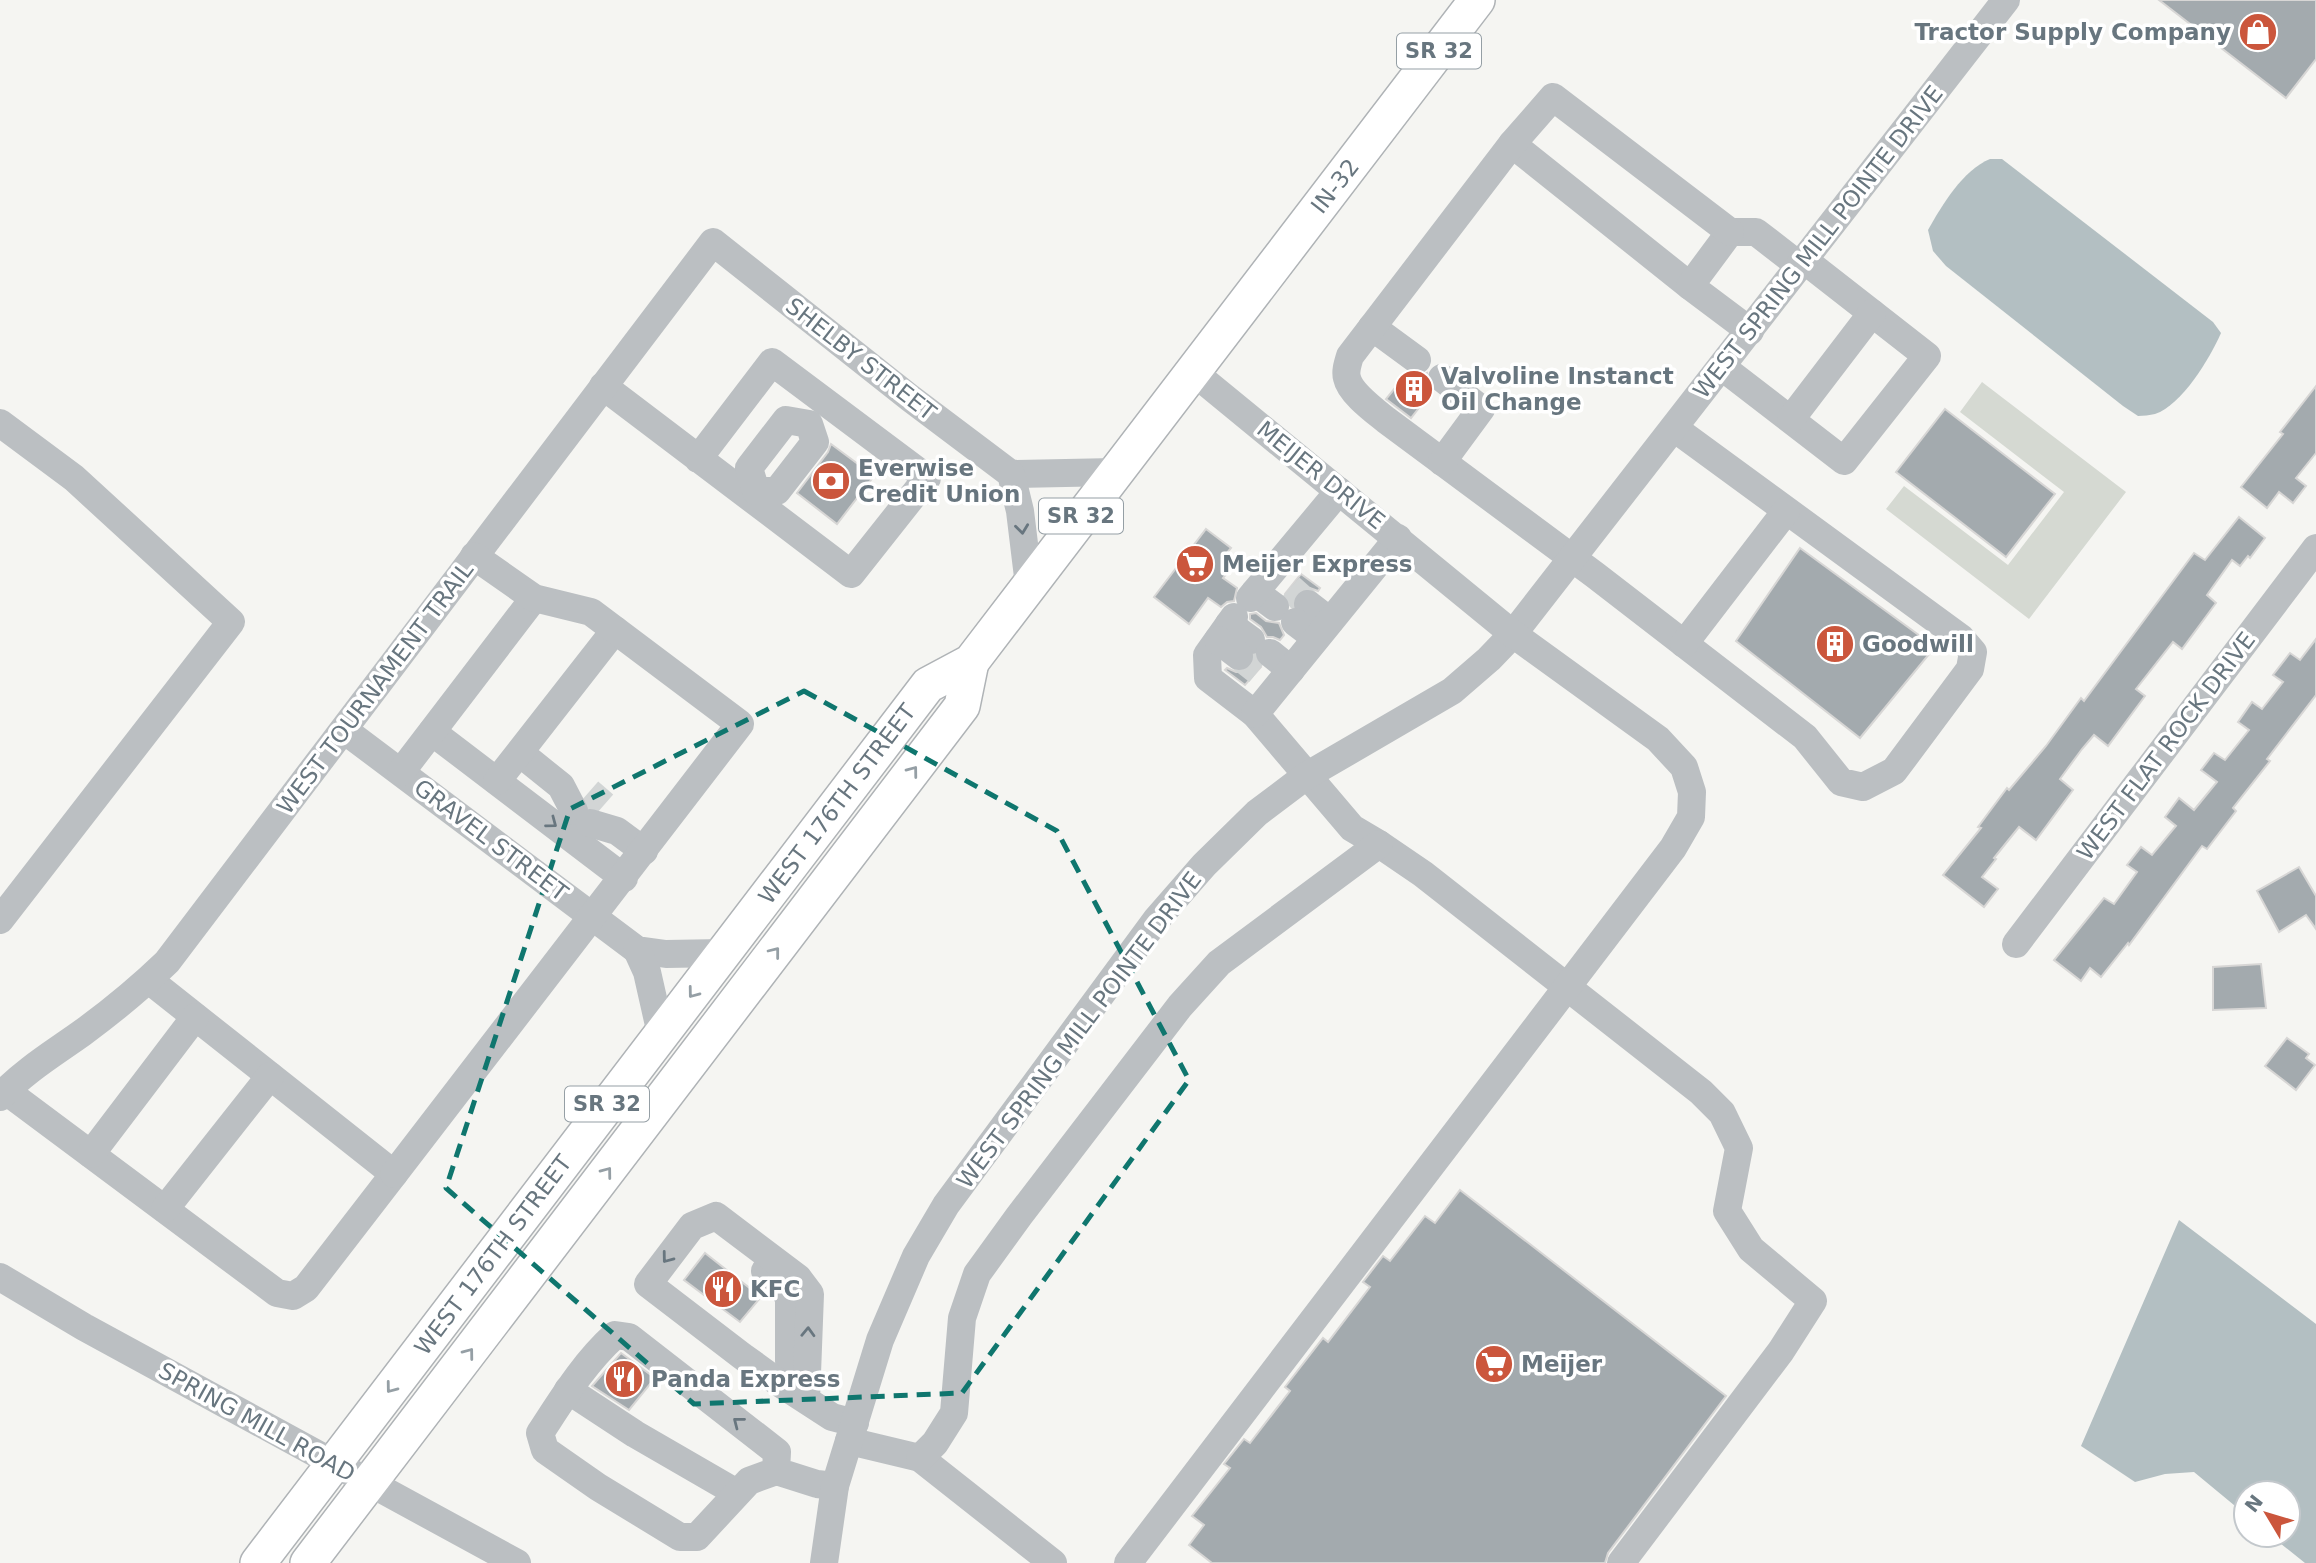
<svg xmlns="http://www.w3.org/2000/svg" width="2316" height="1563" font-family="'DejaVu Sans',sans-serif">
<style>
.green{fill:#d5d9d2}
.water{fill:#b3bfc2}
.building{fill:#a3aaae;stroke:#d7d6d5;stroke-width:2}
.lines{fill:none;stroke-linecap:round;stroke-linejoin:round}
.minor-tunnel{stroke:#d2d5d5;stroke-width:28;stroke-dasharray:28 14;stroke-linecap:butt}
.major-casing{stroke:#afb3b6;stroke-width:38}
.minor{stroke:#bbbfc2;stroke-width:28}
.major{stroke:#fff;stroke-width:35}
.oneway{stroke:#68767f}
.oneway2{stroke:#959fa5}
.marked{fill:none;stroke:#0f766e;stroke-width:5;stroke-dasharray:14 9;stroke-linejoin:round}
.labels{text-anchor:middle;dominant-baseline:central;stroke-width:7;stroke-linejoin:round;paint-order:stroke}
.shield{fill:#fff;stroke:#959fa5;stroke-width:2}
.shield-label{font-size:21px;font-weight:bold;fill:#68767f}
.poi-label{font-size:23px;font-weight:bold;fill:#68767f;stroke:#fff;text-anchor:start}
.street-label{font-size:23px;fill:#68767f;stroke:#fff}
</style>
<rect width="100%" height="100%" fill="#f5f5f2"/>
<polygon class="green" points="1982,382 2126,492 2029,619 1886,509 1904,486 2008,565 2064,492 1960,412"/>
<g class="water">
<path d="M1990,159H2002L2213,322L2221,333C2210,358 2182,405 2155,414C2150,415 2143,416 2138,416L2123,406L1946,266L1933,251L1928,230C1942,205 1963,170 1990,159Z"/>
<polygon points="2179,1220 2316,1324 2316,1563 2305,1563 2270,1535 2288,1535 2288,1493 2246,1493 2246,1515 2194,1472 2165,1474 2135,1482 2081,1446"/>
</g>
<g class="building">
<polygon points="2159,0 2316,0 2316,59 2286,98"/>
<polygon points="1407,373 1416,377 1427,373 1426,383 1432,391 1411,418 1386,399"/>
<polygon points="2316,386 2316,453 2296,478 2306,486 2293,503 2279,492 2267,508 2241,487 2283,434 2280,432"/>
<polygon points="1945,409 2055,494 2006,557 1896,472"/>
<polygon points="831,444 874,476 837,524 797,493 828,452"/>
<polygon points="2239,517 2265,538 2250,558 2248,556 2240,566 2232,560 2207,595 2216,603 2182,649 2173,642 2136,689 2145,696 2108,746 2094,735 2082,749 2060,779 2073,790 2036,840 2019,827 1994,858 1996,859 1982,877 1998,889 1984,907 1943,875 1981,828 1978,827 2007,788 2009,790 2046,746 2081,698 2084,701 2194,553 2205,560"/>
<polygon points="1206,529 1231,548 1222,559 1232,567 1223,578 1237,588 1234,601 1227,602 1221,607 1208,598 1189,624 1154,597"/>
<polygon points="1800,548 1935,647 1860,738 1736,641"/>
<polygon points="1301,574 1320,588 1318,591 1310,588 1301,589 1294,594 1291,606 1285,594"/>
<polygon points="1256,613 1266,621 1279,623 1284,635 1280,640 1273,637 1267,637 1261,627 1250,619 1250,614"/>
<polygon points="2316,639 2316,695 2267,759 2270,761 2233,808 2236,811 2207,849 2202,846 2129,945 2128,943 2101,977 2090,968 2081,981 2054,960 2104,898 2114,904 2137,872 2127,865 2141,847 2152,855 2176,826 2165,817 2179,798 2194,810 2217,782 2201,770 2214,753 2225,760 2249,730 2238,722 2252,702 2262,709 2283,682 2273,675 2290,653 2300,660"/>
<polygon points="1255,660 1261,667 1245,685 1225,670 1227,668 1236,672 1245,672 1252,667"/>
<polygon points="2299,867 2316,896 2316,929 2306,915 2279,932 2257,891"/>
<polygon points="2261,964 2266,1008 2213,1010 2213,967"/>
<polygon points="2287,1038 2309,1054 2306,1058 2315,1065 2296,1090 2265,1066"/>
<polygon points="1460,1190 1726,1396 1608,1553 1605,1563 1212,1563 1189,1545 1204,1525 1192,1516 1230,1468 1224,1464 1244,1439 1250,1443 1290,1391 1285,1387 1323,1338 1328,1342 1370,1287 1363,1282 1383,1256 1390,1261 1425,1216 1435,1223"/>
<polygon points="705,1253 761,1297 740,1322 684,1280"/>
<polygon points="621,1353 655,1378 629,1410 592,1386"/>
</g>
<g class="lines">
<g class="minor-tunnel">
<polyline points="1290,588 1308,604"/>
<polyline points="1239,656 1258,671"/>
<polyline points="589,792 604,805"/>
</g>
<g class="major-casing">
<g id="major">
<polyline points="258,1563 928,685 971,662 1477,0"/>
<polyline points="308,1563 962,706 971,662"/>
</g>
</g>
<g class="minor">
<polyline points="1512,144 1690,286"/>
<polyline points="1372,327 1417,360"/>
<polyline points="1750,331 1690,286 1730,232 1756,232 1800,266"/>
<polyline points="1722,367 1844,461 1927,356 1804,260"/>
<polyline points="603,386 851,574 927,478 772,362 698,459"/>
<polyline points="1791,419 1872,313"/>
<polygon points="786,420 809,424 815,442 777,491 756,491 749,468"/>
<polyline points="0,423 74,478 231,622 0,920"/>
<path d="M1674,428L1961,638L1973,652L1970,669L1894,771L1863,787L1841,782L1805,737L1595,575L1386,420C1375,411 1350,393 1347,378C1345,371 1348,363 1350,356L1512,144L1553,97L1730,232"/>
<polyline points="1442,462 1481,409 1442,378"/>
<polyline points="1011,474 1115,472"/>
<polyline points="1255,592 1275,607"/>
<polyline points="1250,598 1339,491"/>
<polyline points="1308,604 1330,621"/>
<polyline points="1234,617 1207,655 1208,678 1255,714 1352,828 1379,844 1423,874 1701,1092 1722,1113 1739,1148 1727,1211 1751,1249 1813,1301 1781,1351 1621,1563"/>
<polyline points="1295,622 1316,638"/>
<polyline points="1229,624 1251,640"/>
<polyline points="1218,640 1239,656"/>
<polyline points="1684,644 1786,511"/>
<polyline points="1270,653 1291,670"/>
<polyline points="1255,714 1398,538"/>
<polyline points="344,730 637,950 666,954 723,953"/>
<polyline points="432,732 624,878"/>
<polyline points="520,753 561,786 574,811"/>
<polyline points="401,772 534,598"/>
<polyline points="497,781 615,630"/>
<polyline points="590,823 617,831 644,851"/>
<polyline points="2016,944 2316,548"/>
<polyline points="637,950 647,972 661,1034"/>
<polyline points="6,1091 277,1293 293,1296 306,1288 394,1174 149,980"/>
<path d="M0,1097C24,1071 54,1053 82,1033C112,1011 140,988 167,962L713,242L910,398L1011,474L1020,511L1029,585"/>
<polyline points="91,1154 195,1017"/>
<polyline points="394,1174 740,724 591,612 534,598 474,556"/>
<polyline points="165,1209 270,1076"/>
<polyline points="765,1271 778,1280 789,1298 789,1361 803,1376"/>
<polyline points="0,1277 84,1327 517,1563"/>
<polyline points="568,1390 635,1434 737,1493"/>
<polyline points="806,1400 810,1294 798,1278 716,1216 692,1226 648,1284 742,1356 778,1382 832,1417 855,1423"/>
<polyline points="849,1441 920,1458 1053,1563"/>
<polyline points="920,1458 935,1443 954,1413 962,1318 977,1274 1019,1216 1180,1006 1219,963 1379,844"/>
<path d="M776,1471L777,1452L629,1337L615,1335C584,1363 563,1398 540,1433L545,1450L598,1487L680,1537H697L749,1481L776,1471L817,1484L835,1486"/>
<polyline points="824,1563 835,1486 880,1340 916,1256 946,1205 1156,920 1204,865 1257,813 1306,776 1452,691 1489,659 1513,634 2006,0"/>
<polyline points="1128,1563 1673,848 1691,817 1692,792 1684,767 1658,739 1513,634 1192,371"/>
</g>
<use href="#major" class="major"/>
</g>
<defs><path id="oneway-chevron" d="M-2-3.5L2.5 0L-2 3.5" fill="none" stroke-width="1.6" stroke-linecap="round" stroke-linejoin="round" transform="scale(1.75)"/></defs>
<g class="oneway">
<use href="#oneway-chevron" transform="translate(1022 529) rotate(83)"/>
<use href="#oneway-chevron" transform="translate(552 823) rotate(37)"/>
<use href="#oneway-chevron" transform="translate(667 1258) rotate(127)"/>
<use href="#oneway-chevron" transform="translate(808 1332) rotate(-88)"/>
<use href="#oneway-chevron" transform="translate(738 1422) rotate(-142)"/>
</g>
<g class="oneway2">
<use href="#oneway-chevron" transform="translate(913 771) rotate(-53)"/>
<use href="#oneway-chevron" transform="translate(775 952) rotate(-52)"/>
<use href="#oneway-chevron" transform="translate(693 993) rotate(127)"/>
<use href="#oneway-chevron" transform="translate(607 1172) rotate(-53)"/>
<use href="#oneway-chevron" transform="translate(469 1353) rotate(-53)"/>
<use href="#oneway-chevron" transform="translate(391 1388) rotate(127)"/>
</g>
<path class="marked" d="M804,691L1057,831L1189,1080L962,1393L694,1404L446,1188L570,809Z"/>
<defs>
<g id="shop-disc" transform="scale(2.0125)"><circle r="9.5" fill="#cb563c" stroke="#fff"/><path d="M-5-2.5h2.3a2.7 3.5 0 0 1 5.4 0H5L5.5 6h-11ZM-1.5-2.5h3a1.5 2.3 0 0 0-3 0Z" fill="#fff"/></g>
<g id="building-disc" transform="scale(2.0125)"><circle r="9.5" fill="#cb563c" stroke="#fff"/><path d="M-4-6H4V6H1V3H-1V6H-4ZM-2.5-4.3h1.7v1.8h-1.7ZM.8-4.3h1.7v1.8H.8ZM-2.5-1h1.7V.8h-1.7ZM.8-1h1.7V.8H.8Z" fill="#fff"/></g>
<g id="bank-disc" transform="scale(2.0125)"><circle r="9.5" fill="#cb563c" stroke="#fff"/><path d="M-6-4H6V4H-6ZM0-2.3a2.3 2.3 0 1 0 0 4.6a2.3 2.3 0 1 0 0-4.6Z" fill="#fff"/></g>
<g id="supermarket-disc" transform="scale(2.0125)"><circle r="9.5" fill="#cb563c" stroke="#fff"/><path d="M-6-5.5h2.5l.6 2H6L4.5 2H-2.5L-4.4-4H-6ZM-1.5 3.2a1.3 1.3 0 1 0 .1 0ZM3 3.2a1.3 1.3 0 1 0 .1 0Z" fill="#fff"/></g>
<g id="restaurant-disc" transform="scale(2.0125)"><circle r="9.5" fill="#cb563c" stroke="#fff"/><path d="M-5-6h1v4h1v-4h1v4h1v-4h1v5L-1.5 .5V6h-2V.5L-5-1ZM5-6V6H3V1.5H1.5Q1.5-4 5-6Z" fill="#fff"/></g>
</defs>
<g fill-rule="evenodd">
<use href="#shop-disc" x="2258" y="32"/>
<use href="#building-disc" x="1414" y="389"/>
<use href="#bank-disc" x="831" y="481"/>
<use href="#supermarket-disc" x="1195" y="564"/>
<use href="#building-disc" x="1835" y="644"/>
<use href="#restaurant-disc" x="723" y="1289"/>
<use href="#supermarket-disc" x="1494" y="1364"/>
<use href="#restaurant-disc" x="624" y="1379"/>
</g>
<g class="labels">
<g class="shield">
<rect x="1397" y="33.5" width="84" height="35" rx="5"/>
<rect x="1039" y="498.5" width="84" height="35" rx="5"/>
<rect x="565" y="1086.5" width="84" height="35" rx="5"/>
</g>
<g class="shield-label">
<text x="1439" y="51">SR 32</text>
<text x="1081" y="516">SR 32</text>
<text x="607" y="1104">SR 32</text>
</g>
<g class="poi-label">
<text x="2231" y="32" text-anchor="end">Tractor Supply Company</text>
<text x="1441" y="376">Valvoline Instanct<tspan x="1441" dy="26">Oil Change</tspan></text>
<text x="858" y="468">Everwise<tspan x="858" dy="26">Credit Union</tspan></text>
<text x="1222" y="564">Meijer Express</text>
<text x="1862" y="644">Goodwill</text>
<text x="750" y="1289">KFC</text>
<text x="1521" y="1364">Meijer</text>
<text x="651" y="1379">Panda Express</text>
</g>
<g class="street-label">
<text transform="translate(1335 186) rotate(-52)">IN-32</text>
<text transform="translate(1818 242) rotate(-52)">WEST SPRING MILL POINTE DRIVE</text>
<text transform="translate(861 359) rotate(38)">SHELBY STREET</text>
<text transform="translate(1321 475) rotate(39)">MEIJER DRIVE</text>
<text transform="translate(375 688) rotate(-53)">WEST TOURNAMENT TRAIL</text>
<text transform="translate(2166 746) rotate(-53)">WEST FLAT ROCK DRIVE</text>
<text transform="translate(837 804) rotate(-53)">WEST 176TH STREET</text>
<text transform="translate(491 840) rotate(37)">GRAVEL STREET</text>
<text transform="translate(1079 1030) rotate(-53)">WEST SPRING MILL POINTE DRIVE</text>
<text transform="translate(493 1255) rotate(-53)">WEST 176TH STREET</text>
<text transform="translate(257 1422) rotate(29)">SPRING MILL ROAD</text>
</g>
</g>
<g transform="translate(2267 1514) rotate(308)"><circle r="33" fill="#ffffff" stroke="#c3c8cc" stroke-width="2"/>
<path d="M0-5L12 26L0 18L-12 26Z" fill="#cb563c"/>
<text y="-10" font-size="19" font-weight="bold" text-anchor="middle" fill="#68767f">N</text>
</g>
</svg>
